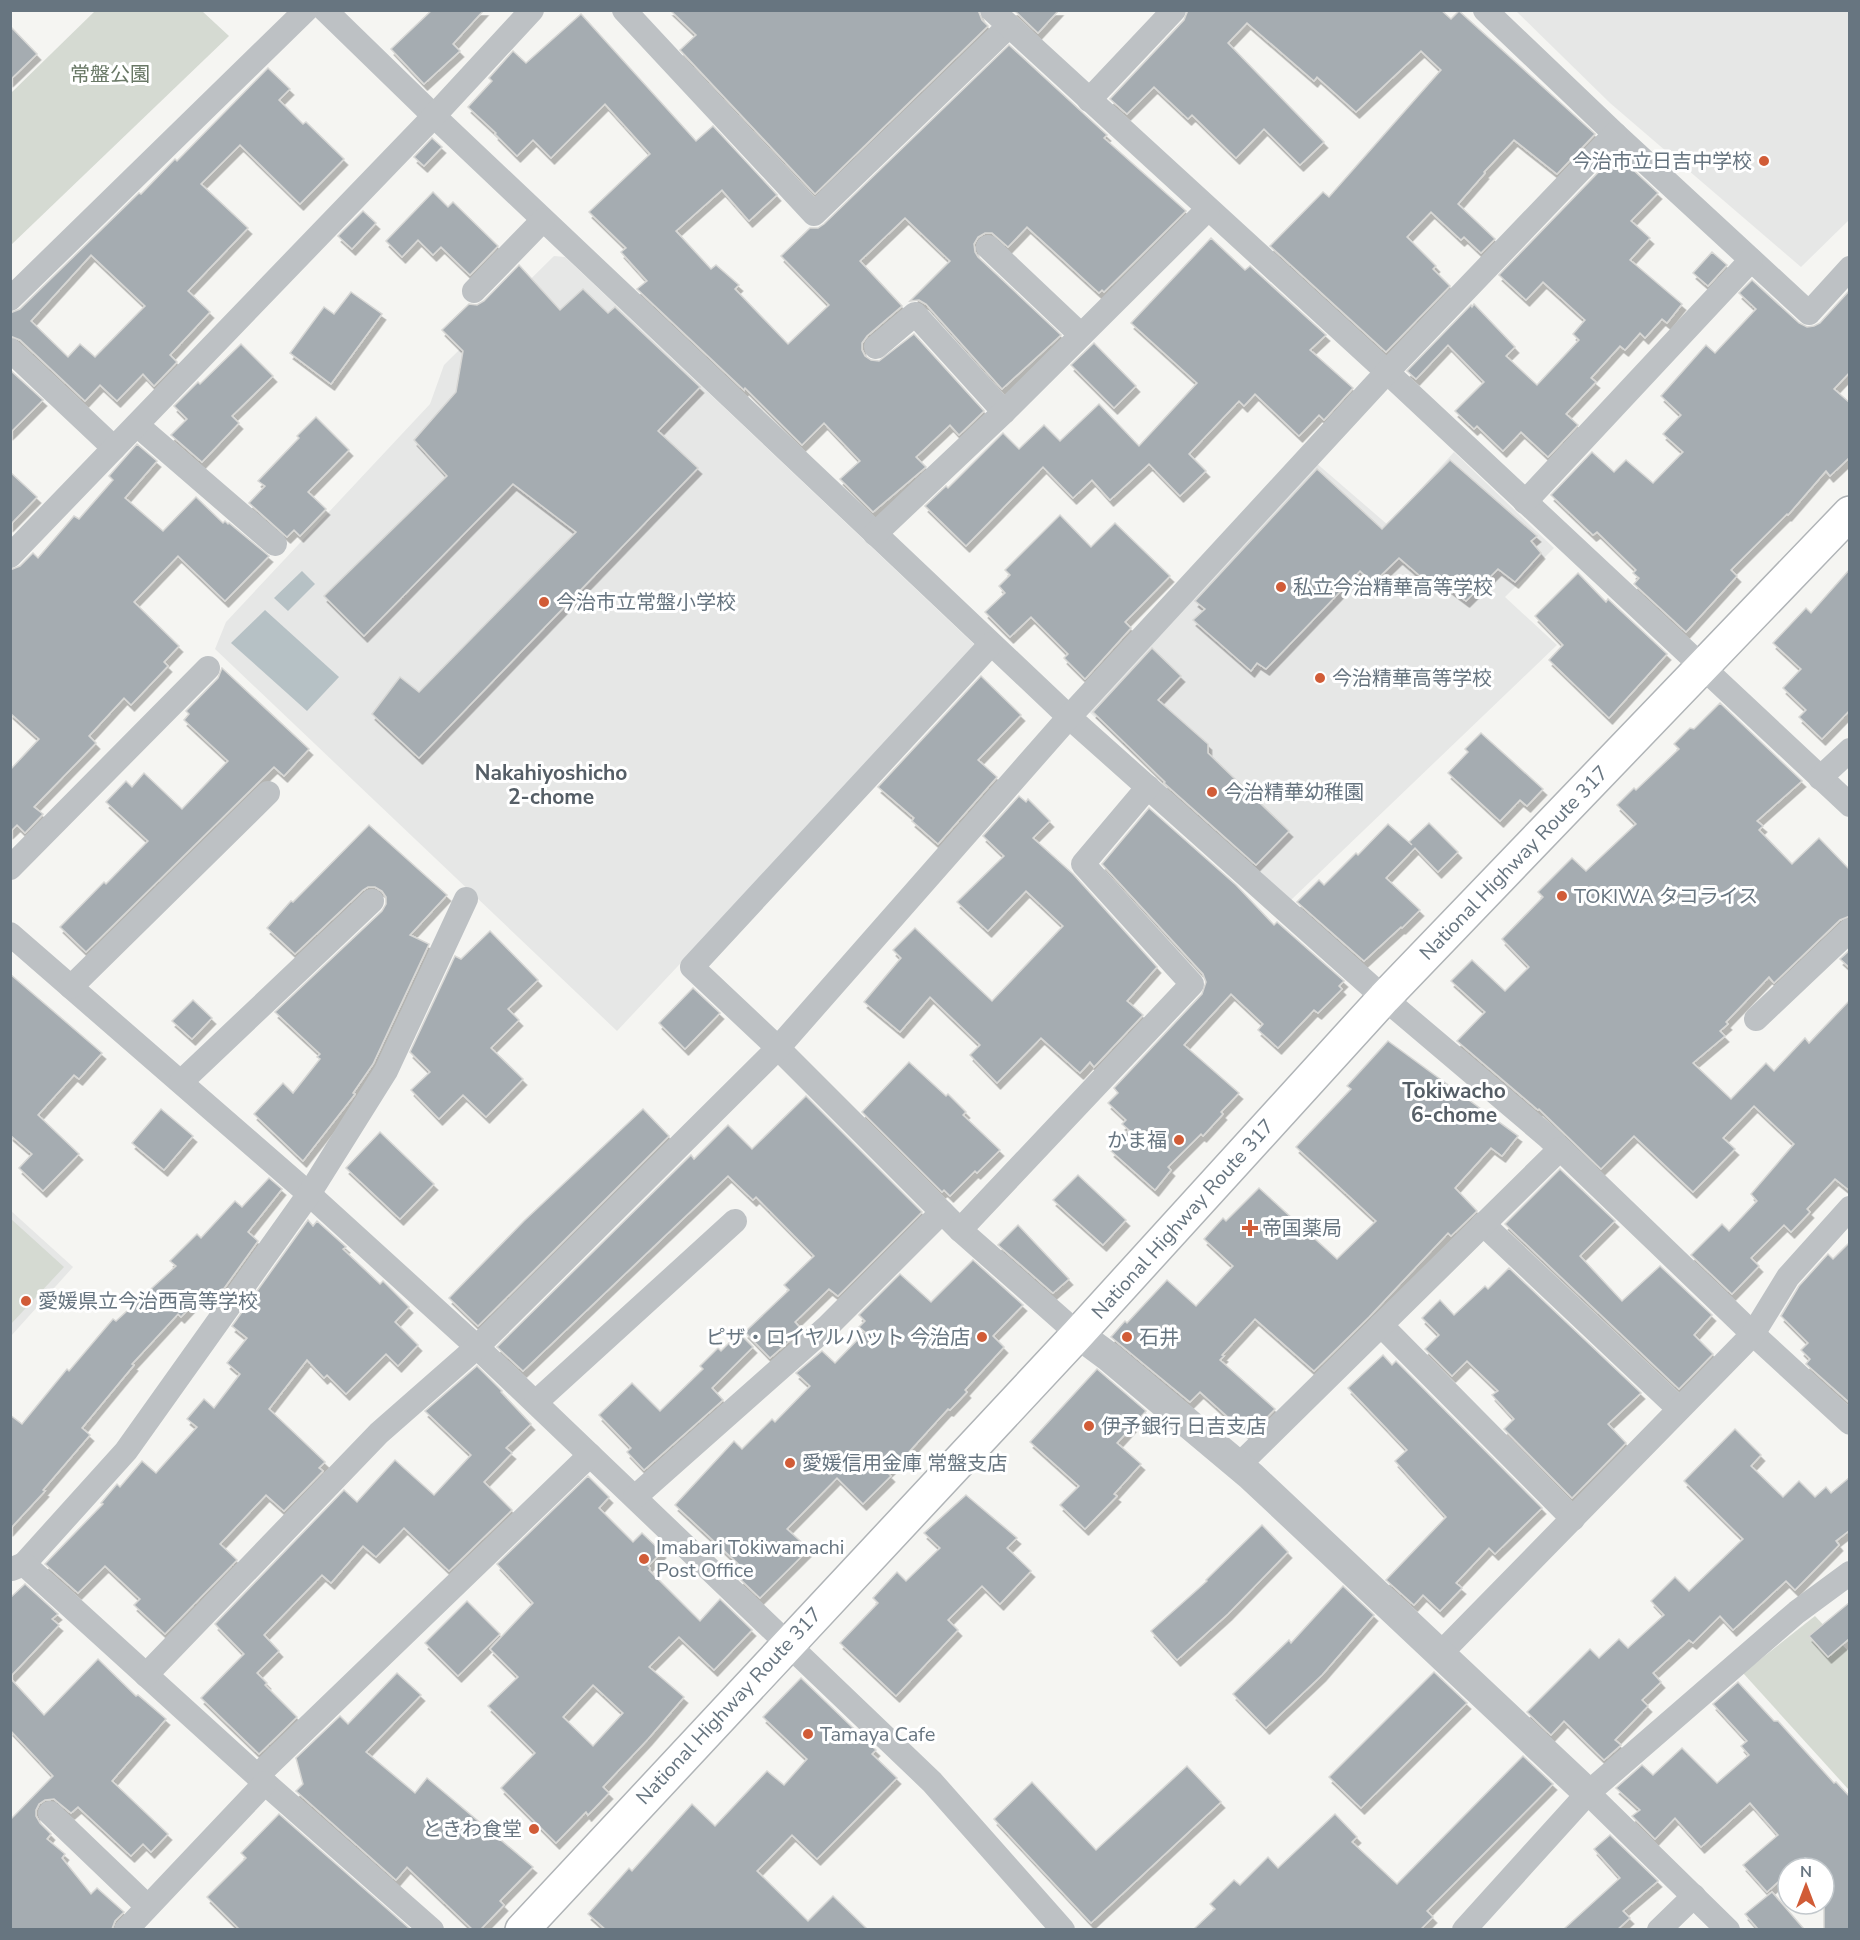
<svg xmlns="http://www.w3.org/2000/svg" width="1860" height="1940" font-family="'Nunito Sans','Noto Sans JP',sans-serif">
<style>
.built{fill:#e6e7e6}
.green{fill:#d5dad2}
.water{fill:#b6c1c5}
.building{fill:#a5acb1;stroke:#d7d7d5;stroke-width:1.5;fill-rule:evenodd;filter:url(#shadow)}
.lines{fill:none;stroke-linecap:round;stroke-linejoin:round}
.trunk-casing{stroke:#b0b4b7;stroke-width:36}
.minor{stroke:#bdc1c4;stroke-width:24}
.tertiary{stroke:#bdc1c4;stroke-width:30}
.trunk{stroke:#fff;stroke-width:33}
.poi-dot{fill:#d15c37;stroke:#fff;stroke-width:2}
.labels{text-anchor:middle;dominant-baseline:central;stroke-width:6;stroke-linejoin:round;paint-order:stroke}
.park-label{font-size:20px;fill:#697866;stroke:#fff}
.poi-label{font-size:20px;fill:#677580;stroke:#fff;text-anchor:start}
.street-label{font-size:20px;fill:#677580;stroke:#fff}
.neighbourhood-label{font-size:21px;font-weight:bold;fill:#555e66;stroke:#fff}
</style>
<defs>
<filter id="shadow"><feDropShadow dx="3.5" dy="6" stdDeviation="0" flood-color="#0004"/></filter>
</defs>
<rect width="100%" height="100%" fill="#f5f5f2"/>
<g class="built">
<polygon points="1516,11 1849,11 1849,220 1801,267 1610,103"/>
<polygon points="554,256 565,257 977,647 617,1031 215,649 226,622 430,404 444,365"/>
<polygon points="1454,452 1554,548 1505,597 1557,645 1291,900 1087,710 1315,462 1388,525"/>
<polygon points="10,1210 73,1267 11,1336 10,1336"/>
</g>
<g class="green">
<polygon points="95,11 202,11 229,36 11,245 11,93"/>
<polygon points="11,1219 64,1267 11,1324"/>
<polygon points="1815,1616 1849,1652 1849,1790 1743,1673"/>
</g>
<g class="water">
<polygon points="302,571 315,584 288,611 274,598"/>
<polygon points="265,610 339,677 307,711 231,643"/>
</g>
<g class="building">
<polygon points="432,10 484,10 453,44 460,51 424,84 391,49"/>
<polygon points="670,10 978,10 982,20 988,26 815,194 680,50 696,35"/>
<polygon points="1014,10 1059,10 1038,33"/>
<polygon points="1188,10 1441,10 1451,19 1459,11 1595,134 1557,174 1514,140 1484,172 1485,173 1458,204 1495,239 1481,253 1464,237 1461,240 1431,212 1407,237 1436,266 1433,269 1450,286 1386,352 1270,246 1323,192 1329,197 1441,70 1421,51 1356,112 1317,77 1314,81 1247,23 1228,43 1324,142 1300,165 1264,129 1236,158 1192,115 1188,119 1154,87 1127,114 1110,99 1184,20"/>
<polygon points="581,14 696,141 713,126 777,195 749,221 722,190 676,231 711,269 716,265 739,285 735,289 788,344 829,305 781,256 810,228 818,228 824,224 1009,45 1107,135 1104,138 1186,211 1104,292 1102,290 1099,293 1027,227 1008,247 992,233 985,233 978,237 974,244 975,252 978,257 1061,335 1002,389 926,304 919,300 910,301 950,261 905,218 860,261 902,306 867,336 862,343 862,350 865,356 871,360 879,361 914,334 984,411 959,435 950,425 916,457 926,467 873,512 840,479 860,461 824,423 802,445 745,388 744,390 637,289 647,281 621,252 626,248 589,212 650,154 605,104 551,158 533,140 517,156 495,134 496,133 468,107 492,81 489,78 513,51 526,63"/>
<polygon points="10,26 37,54 10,80"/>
<path d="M268,68L290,89L279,100L303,124L306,122L344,159L300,204L240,145L201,184L248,228L188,291L210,312L170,355L177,362L154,386L143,374L117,401L100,385L85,401L20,340L10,336V313L20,309L139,193L141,194L175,159L177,161ZM91,255L145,306L95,357L80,344L68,357L31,321Z"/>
<polygon points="432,138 442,147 424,166 414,157"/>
<polygon points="1616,154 1658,193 1631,221 1650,238 1630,260 1682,304 1667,323 1662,319 1645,338 1640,333 1625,350 1620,346 1591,378 1596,382 1566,414 1578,425 1548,457 1521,432 1503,451 1477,426 1474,429 1455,411 1484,382 1448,345 1416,379 1407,371 1471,305 1472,307 1474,304 1515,347 1506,356 1537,385 1579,340 1573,334 1585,320 1543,282 1526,300 1499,275"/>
<polygon points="433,192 448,207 453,202 498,246 470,275 441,247 433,255 418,240 402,257 386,241"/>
<polygon points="363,211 376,223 352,249 338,236"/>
<polygon points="1211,238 1245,270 1250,266 1326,335 1310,350 1353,388 1324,420 1319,415 1299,436 1255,394 1244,406 1239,401 1189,454 1206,471 1180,496 1149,464 1110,500 1092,480 1073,498 1043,467 966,546 925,506 946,486 948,488 1003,433 1019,449 1044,425 1060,441 1099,404 1139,446 1197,383 1131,323"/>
<polygon points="1712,252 1727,265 1708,286 1693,273"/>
<polygon points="519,265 560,310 583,289 608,313 615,307 700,387 658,431 698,468 419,758 372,714 400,677 419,692 576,532 513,484 364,636 324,596 447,476 414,440 456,392 463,351 442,330 469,304 477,305 484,301"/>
<polygon points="1752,280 1799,323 1807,327 1814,326 1820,323 1850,290 1850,372 1834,389 1850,403 1850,457 1830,476 1826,471 1788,515 1787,514 1731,570 1737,576 1686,632 1634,584 1639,578 1633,573 1636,570 1597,532 1593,535 1551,495 1592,452 1614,472 1626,460 1653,483 1683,452 1663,434 1681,415 1661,396 1706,345 1715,353 1756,309 1739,293"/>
<polygon points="351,292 382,314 331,384 290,353 324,307 334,314"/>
<polygon points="1094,343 1136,386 1114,408 1071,365"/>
<polygon points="241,344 273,376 232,416 239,423 202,462 171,435 187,419 174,406 198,382 200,384"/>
<polygon points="10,370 43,400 10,433"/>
<polygon points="316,417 349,450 308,492 326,509 300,536 294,530 287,537 249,503 265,486 258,481 299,438 297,436"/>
<polygon points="137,444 157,461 125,498 163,531 196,497 223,523 225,521 228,524 229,523 269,556 225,601 178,556 134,602 179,646 164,662 168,666 131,705 124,698 89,736 96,743 34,807 43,814 25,833 17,825 10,832 10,770 39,739 10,713 10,570 20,566 33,553 38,558 74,516 79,519 113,480 109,476"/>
<polygon points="1450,460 1537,536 1531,541 1541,553 1515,582 1498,569 1466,601 1438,580 1427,582 1399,558 1373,583 1360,571 1266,669 1257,663 1251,671 1193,620 1205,609 1195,601 1317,469 1382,529"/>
<polygon points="10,472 37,497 10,525"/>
<polygon points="1060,515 1091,547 1115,523 1170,576 1125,622 1131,628 1085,679 1064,658 1068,654 1031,617 1010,637 985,612 1005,593 999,586 1010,575 1005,570"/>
<polygon points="1850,569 1850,710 1822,739 1799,717 1806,710 1783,688 1801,669 1773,643 1806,608 1811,613"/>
<polygon points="1578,573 1606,602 1608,599 1667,654 1609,718 1549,660 1563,645 1535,616"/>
<polygon points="1152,648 1181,676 1158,700 1208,744 1208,753 1289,831 1256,865 1164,783 1165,782 1093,712"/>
<polygon points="222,668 309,749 284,776 274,767 86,952 60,927 104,882 106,884 148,841 106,802 126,781 132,787 144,773 182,809 228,761 184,720 189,714 186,711 218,678"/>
<polygon points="981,676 1021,715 978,760 997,777 938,844 912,821 914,818 878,787"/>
<polygon points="1720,703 1802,781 1757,821 1763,826 1759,830 1792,864 1819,838 1850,870 1850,916 1840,920 1774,983 1769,977 1726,1022 1728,1024 1720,1031 1725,1036 1693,1063 1731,1099 1766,1063 1774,1071 1805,1038 1809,1043 1850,1000 1850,1191 1835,1179 1807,1209 1810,1212 1791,1232 1784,1225 1751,1258 1759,1266 1732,1294 1691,1255 1722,1224 1729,1231 1757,1201 1751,1194 1794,1144 1754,1106 1723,1138 1735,1149 1693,1192 1634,1136 1601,1169 1539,1109 1538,1110 1457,1041 1485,1012 1451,981 1472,960 1505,991 1529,967 1502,939 1543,897 1538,892 1572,858 1586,871 1636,824 1617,805 1634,788 1636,790 1679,749 1674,744 1690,728 1694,729"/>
<polygon points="1481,733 1543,789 1527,806 1520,800 1500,821 1448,773 1468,752 1465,749"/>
<polygon points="1019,796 1026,802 1028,799 1050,821 1033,838 1073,874 1157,967 1127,1001 1143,1015 1094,1067 1090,1062 1080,1073 1041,1038 997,1083 970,1055 980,1045 930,997 900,1032 864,1002 901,958 893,950 915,928 992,1001 1063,926 1026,891 988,931 957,902 1004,856 983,836"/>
<polygon points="1149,808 1236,885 1274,925 1277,922 1344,981 1339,986 1342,989 1318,1013 1314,1010 1278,1048 1258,1030 1263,1024 1231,994 1184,1045 1239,1093 1221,1112 1223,1114 1203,1136 1201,1134 1168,1167 1171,1170 1155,1190 1111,1151 1129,1130 1122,1124 1126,1120 1108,1103 1118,1093 1114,1088 1202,994 1206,982 1203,974 1102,864"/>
<polygon points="1429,823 1458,852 1438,872 1415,848 1386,878 1420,910 1402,928 1401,927 1364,961 1297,902 1319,880 1324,885 1356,853 1358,855 1388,824 1412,845 1409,842"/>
<polygon points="369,825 447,895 410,935 429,944 373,1064 353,1093 355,1094 352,1098 303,1161 254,1114 283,1083 293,1093 320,1059 317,1057 320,1054 275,1012 382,911 386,904 386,897 382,891 375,887 368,887 363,890 295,954 267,928 291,901 293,902"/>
<polygon points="490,931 538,980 508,1009 519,1020 491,1048 523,1079 486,1117 463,1095 439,1119 411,1090 430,1072 410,1052 455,956 461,959"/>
<polygon points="1850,950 1850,968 1840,959"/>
<polygon points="10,974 102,1053 79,1079 74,1075 38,1115 79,1154 43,1191 19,1168 32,1154 10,1135"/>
<polygon points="693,988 720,1013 685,1049 659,1023"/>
<polygon points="193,1000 212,1018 192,1039 172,1021"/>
<polygon points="1388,1041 1518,1136 1502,1156 1491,1148 1455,1188 1477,1211 1451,1236 1448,1233 1369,1317 1314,1371 1255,1319 1222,1355 1224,1356 1220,1360 1275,1409 1249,1436 1200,1392 1190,1402 1111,1337 1125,1321 1127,1323 1167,1280 1196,1306 1233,1266 1204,1239 1223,1218 1226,1221 1259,1188 1337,1259 1376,1221 1296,1147 1351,1089 1347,1086"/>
<polygon points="909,1062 946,1096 948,1094 966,1112 963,1115 1000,1150 977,1173 975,1171 950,1196 944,1190 942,1192 862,1112"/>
<polygon points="806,1096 922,1212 838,1296 829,1289 795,1322 802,1330 770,1358 745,1332 789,1290 784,1285 814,1256 756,1197 753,1200 728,1176 523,1371 497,1347 691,1155 694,1159 728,1125 752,1149"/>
<polygon points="161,1109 193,1136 164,1170 132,1143"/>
<polygon points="643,1109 669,1136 478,1326 449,1298 524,1221"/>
<polygon points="380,1132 434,1184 400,1219 346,1168"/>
<polygon points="1560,1169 1615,1221 1580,1256 1622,1301 1660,1266 1712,1315 1694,1335 1713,1354 1679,1389 1505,1224"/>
<polygon points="1078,1175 1126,1220 1103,1245 1053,1200"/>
<polygon points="269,1178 282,1189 248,1232 258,1241 210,1308 198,1299 181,1317 178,1314 132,1364 134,1365 82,1428 90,1435 43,1490 45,1491 10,1529 10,1415 22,1424 67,1369 69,1371 113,1319 116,1321 176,1266 170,1261 197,1234 201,1238 235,1201 242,1207"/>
<polygon points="308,1220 313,1226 317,1221 346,1247 343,1249 380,1284 383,1281 409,1307 395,1322 418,1345 398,1366 386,1354 346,1394 327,1375 324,1378 307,1360 269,1409 325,1462 319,1468 323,1471 284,1511 266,1495 220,1544 237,1560 165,1634 134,1605 140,1599 105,1566 78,1593 45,1564 103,1504 101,1503 117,1484 120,1487 142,1461 156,1473 197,1427 187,1419 204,1399 214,1408 240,1374 227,1363 247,1338 232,1326"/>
<polygon points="1018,1225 1069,1279 1053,1293 998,1245"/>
<polygon points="1850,1242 1850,1403 1806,1364 1810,1359 1801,1350 1808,1343 1781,1316 1799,1286 1828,1254 1833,1259"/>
<polygon points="973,1260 1023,1305 993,1336 1004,1347 965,1390 967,1392 950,1410 948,1409 908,1453 887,1472 891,1476 863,1504 837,1478 787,1529 809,1549 760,1598 740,1579 747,1572 675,1505 734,1441 742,1449 772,1419 775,1422 810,1386 796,1373 822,1351 835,1363 865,1332 859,1327 865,1321 859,1315 900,1274 931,1302"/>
<polygon points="1509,1268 1641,1393 1608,1424 1626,1443 1572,1498 1504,1429 1514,1419 1492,1395 1498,1391 1467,1361 1452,1376 1425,1349 1439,1335 1422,1318 1440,1300 1454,1315 1485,1286 1488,1289"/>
<polygon points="739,1333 753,1347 712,1388 723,1400 644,1470 627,1452 631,1448 599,1415 632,1383 660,1411 703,1369 700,1366 718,1348 721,1351"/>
<polygon points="1383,1355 1392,1365 1396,1361 1542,1508 1495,1554 1489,1548 1456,1583 1462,1588 1440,1611 1423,1595 1414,1605 1386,1580 1446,1517 1395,1461 1407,1450 1348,1388"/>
<polygon points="477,1366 502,1391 501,1392 531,1424 506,1448 512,1453 484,1482 512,1510 449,1571 404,1528 376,1557 363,1546 331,1583 322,1575 264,1635 279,1651 257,1673 267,1683 265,1685 297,1717 259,1754 201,1698 244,1654 215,1624 344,1490 357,1502 395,1460 434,1495 471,1455 425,1411"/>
<polygon points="1097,1369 1146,1411 1117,1443 1141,1464 1114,1494 1117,1496 1085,1529 1060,1505 1079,1486 1030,1442"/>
<polygon points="1735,1429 1761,1455 1751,1466 1783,1497 1799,1481 1815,1497 1826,1487 1831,1493 1850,1477 1850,1530 1836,1541 1839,1545 1795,1590 1786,1581 1733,1630 1720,1616 1693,1643 1689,1640 1653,1673 1661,1682 1642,1700 1648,1706 1615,1740 1621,1745 1604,1760 1564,1721 1551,1735 1527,1712 1590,1649 1599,1658 1619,1639 1628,1648 1664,1615 1651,1601 1675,1577 1689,1591 1743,1539 1684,1481"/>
<path d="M588,1476L609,1497L599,1508L633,1542L642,1533L662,1552L648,1566L650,1568L649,1570L700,1621L720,1599L752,1630L714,1670L679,1637L649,1667L684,1697L648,1739L603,1787L609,1793L588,1815L586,1812L556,1843L501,1788L535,1753L488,1706L518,1677L490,1649L533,1603L497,1564ZM593,1685L623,1713L593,1746L563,1717Z"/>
<polygon points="966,1495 1017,1538 1007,1548 1031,1571 1000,1604 982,1586 948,1620 958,1630 896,1696 840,1643 878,1603 873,1598 897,1572 906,1581 940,1548 924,1533"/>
<polygon points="1262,1525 1288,1552 1228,1614 1177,1660 1151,1631 1207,1581 1206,1580"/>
<polygon points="25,1584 58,1614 52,1619 59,1625 10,1677 10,1598"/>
<polygon points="1343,1586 1374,1615 1322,1675 1266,1728 1233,1694 1289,1640 1291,1643"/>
<polygon points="467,1601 500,1634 458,1676 425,1643"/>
<polygon points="1850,1602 1850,1638 1828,1657 1809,1636"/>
<polygon points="98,1659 136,1696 138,1695 166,1719 112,1781 168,1834 151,1852 143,1844 131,1856 78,1807 71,1813 54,1799 45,1800 39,1804 36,1810 36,1816 40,1823 51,1834 47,1839 65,1854 62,1858 91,1894 97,1888 124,1912 115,1921 112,1929 10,1929 10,1820 53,1776 10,1730 10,1678 44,1715"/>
<polygon points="1434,1672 1467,1703 1361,1808 1329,1777"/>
<polygon points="397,1673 421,1695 366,1752 415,1793 427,1778 533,1867 500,1901 504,1905 481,1929 472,1929 407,1867 396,1880 296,1791 303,1784 296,1758 340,1716 348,1724"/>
<polygon points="801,1678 876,1750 872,1754 897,1778 817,1859 792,1835 757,1871 808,1921 833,1896 867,1929 605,1929 588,1914 629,1868 632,1871 692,1804 715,1826 767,1771 784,1785 807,1759 763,1717"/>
<polygon points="1738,1682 1774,1721 1778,1721 1834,1783 1836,1782 1850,1797 1850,1929 1824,1929 1824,1868 1814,1868 1805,1858 1793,1868 1788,1868 1788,1873 1767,1892 1743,1865 1778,1835 1750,1803 1701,1847 1675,1818 1655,1839 1632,1816 1640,1810 1616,1788 1642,1765 1653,1775 1682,1748 1717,1783 1749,1755 1741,1746 1747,1741 1713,1704"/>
<polygon points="1523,1756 1553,1784 1427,1911 1433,1917 1421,1929 1194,1929 1215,1909 1210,1904 1234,1880 1240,1885 1268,1857 1278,1868 1335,1814 1357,1837 1352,1842 1397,1884"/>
<polygon points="1187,1766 1221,1802 1091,1923 994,1819 1032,1782 1096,1850"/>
<polygon points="279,1814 410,1929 239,1929 207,1897 246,1858 241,1853"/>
<polygon points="1610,1835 1658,1881 1623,1911 1630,1918 1618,1929 1564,1929 1620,1878 1594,1849"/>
<polygon points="1772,1892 1804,1929 1758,1929 1745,1914"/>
</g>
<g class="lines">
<g class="trunk-casing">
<polyline id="trunk" points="522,1930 1078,1334 1384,998 1850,513"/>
</g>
<g class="minor">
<polyline points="325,10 434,116 1069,717 1384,998 1548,1137 1753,1334 1850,1423"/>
<polyline points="624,10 814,214 1009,26"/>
<polyline points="992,10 1387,372 1850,805"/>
<polyline points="1485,10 1615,134 1809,313 1850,268"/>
<polyline points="1089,100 1174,10"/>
<polyline points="988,247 1081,335"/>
<polyline points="474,291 543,220"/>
<polyline points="10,299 306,10"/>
<polyline points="876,347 915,314 1004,412"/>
<polyline points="10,350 114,448"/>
<polyline points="137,425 275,544"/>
<polyline points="1525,502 1751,260"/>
<polyline points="875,534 1004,412 1208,209"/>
<polyline points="10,556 434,116 532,10"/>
<polyline points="991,644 692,967 778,1048 960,1230 1078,1334"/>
<polyline points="1820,778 1850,750"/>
<polyline points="10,868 208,668"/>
<polyline points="10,934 309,1194 477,1347 932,1782 1063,1930"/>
<polyline points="71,987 268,793"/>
<polyline points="1756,1019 1850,930"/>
<polyline points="181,1082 372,901"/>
<polyline points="1483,1224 1679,1409"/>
<polyline points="960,1230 1192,984 1083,864 1148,787"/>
<polyline points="1381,1325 1573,1519"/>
<polyline points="536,1402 735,1221"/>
<polyline points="1238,1466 1560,1149"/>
<polyline points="635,1497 827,1327 942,1212"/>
<polyline points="24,1564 126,1451 309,1194 386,1071 466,899"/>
<polyline points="12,1569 24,1564 265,1783 432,1930"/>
<polyline points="1440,1654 1753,1334 1788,1277 1850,1208"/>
<polyline points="146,1675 379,1433 477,1347 778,1048 1069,717 1387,372 1615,134"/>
<polyline points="257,1776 590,1455"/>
<polyline points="1588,1793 1728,1930"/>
<polyline points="50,1813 147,1906"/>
<polyline points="126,1930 265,1783"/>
<polyline points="1464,1930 1588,1793 1797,1612 1850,1573"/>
<polyline points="1659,1930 1694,1896"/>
</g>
<polyline class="tertiary" points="1078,1334 1109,1357 1251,1476 1588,1793"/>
<use href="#trunk" class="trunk"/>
</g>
<g class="poi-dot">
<circle cx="1764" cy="161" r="6"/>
<circle cx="1281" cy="587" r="6"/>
<circle cx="544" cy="602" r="6"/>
<circle cx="1320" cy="678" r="6"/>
<circle cx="1212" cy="792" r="6"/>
<circle cx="1562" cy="896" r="6"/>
<circle cx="1179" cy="1140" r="6"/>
<path d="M1247 1219h6v6h6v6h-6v6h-6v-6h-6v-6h6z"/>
<circle cx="26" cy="1301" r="6"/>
<circle cx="982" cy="1337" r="6"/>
<circle cx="1127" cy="1337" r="6"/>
<circle cx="1089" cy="1426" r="6"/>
<circle cx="790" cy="1463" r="6"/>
<circle cx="644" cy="1559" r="6"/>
<circle cx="808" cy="1734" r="6"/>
<circle cx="534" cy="1829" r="6"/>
</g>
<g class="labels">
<g class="park-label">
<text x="110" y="74">常盤公園</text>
</g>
<g class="poi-label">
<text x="1752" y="161" text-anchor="end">今治市立日吉中学校</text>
<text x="1293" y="587">私立今治精華高等学校</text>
<text x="556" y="602">今治市立常盤小学校</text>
<text x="1332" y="678">今治精華高等学校</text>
<text x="1224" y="792">今治精華幼稚園</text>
<text x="1574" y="896">TOKIWA タコライス</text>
<text x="1167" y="1140" text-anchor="end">かま福</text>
<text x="1262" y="1228">帝国薬局</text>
<text x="38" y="1301">愛媛県立今治西高等学校</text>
<text x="970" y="1337" text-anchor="end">ピザ・ロイヤルハット 今治店</text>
<text x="1139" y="1337">石井</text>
<text x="1101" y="1426">伊予銀行 日吉支店</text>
<text x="802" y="1463">愛媛信用金庫 常盤支店</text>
<text x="656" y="1547">Imabari Tokiwamachi<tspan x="656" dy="23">Post Office</tspan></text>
<text x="820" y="1734">Tamaya Cafe</text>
<text x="522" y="1829" text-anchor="end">ときわ食堂</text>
</g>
<g class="street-label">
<text transform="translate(1514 863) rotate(-46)">National Highway Route 317</text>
<text transform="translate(1183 1219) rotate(-48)">National Highway Route 317</text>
<text transform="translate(729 1706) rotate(-47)">National Highway Route 317</text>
</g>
<g class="neighbourhood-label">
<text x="551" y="773">Nakahiyoshicho<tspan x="551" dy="24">2-chome</tspan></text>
<text x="1454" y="1091">Tokiwacho<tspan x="1454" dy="24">6-chome</tspan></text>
</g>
</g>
<rect width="1860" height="1940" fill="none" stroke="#677580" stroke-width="24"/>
<g transform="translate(1806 1886)"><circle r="28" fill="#ffffff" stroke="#c2c8cc" stroke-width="1.5"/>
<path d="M0-4.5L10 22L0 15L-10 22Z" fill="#d15c37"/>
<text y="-9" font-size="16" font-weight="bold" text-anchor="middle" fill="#677580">N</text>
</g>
</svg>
